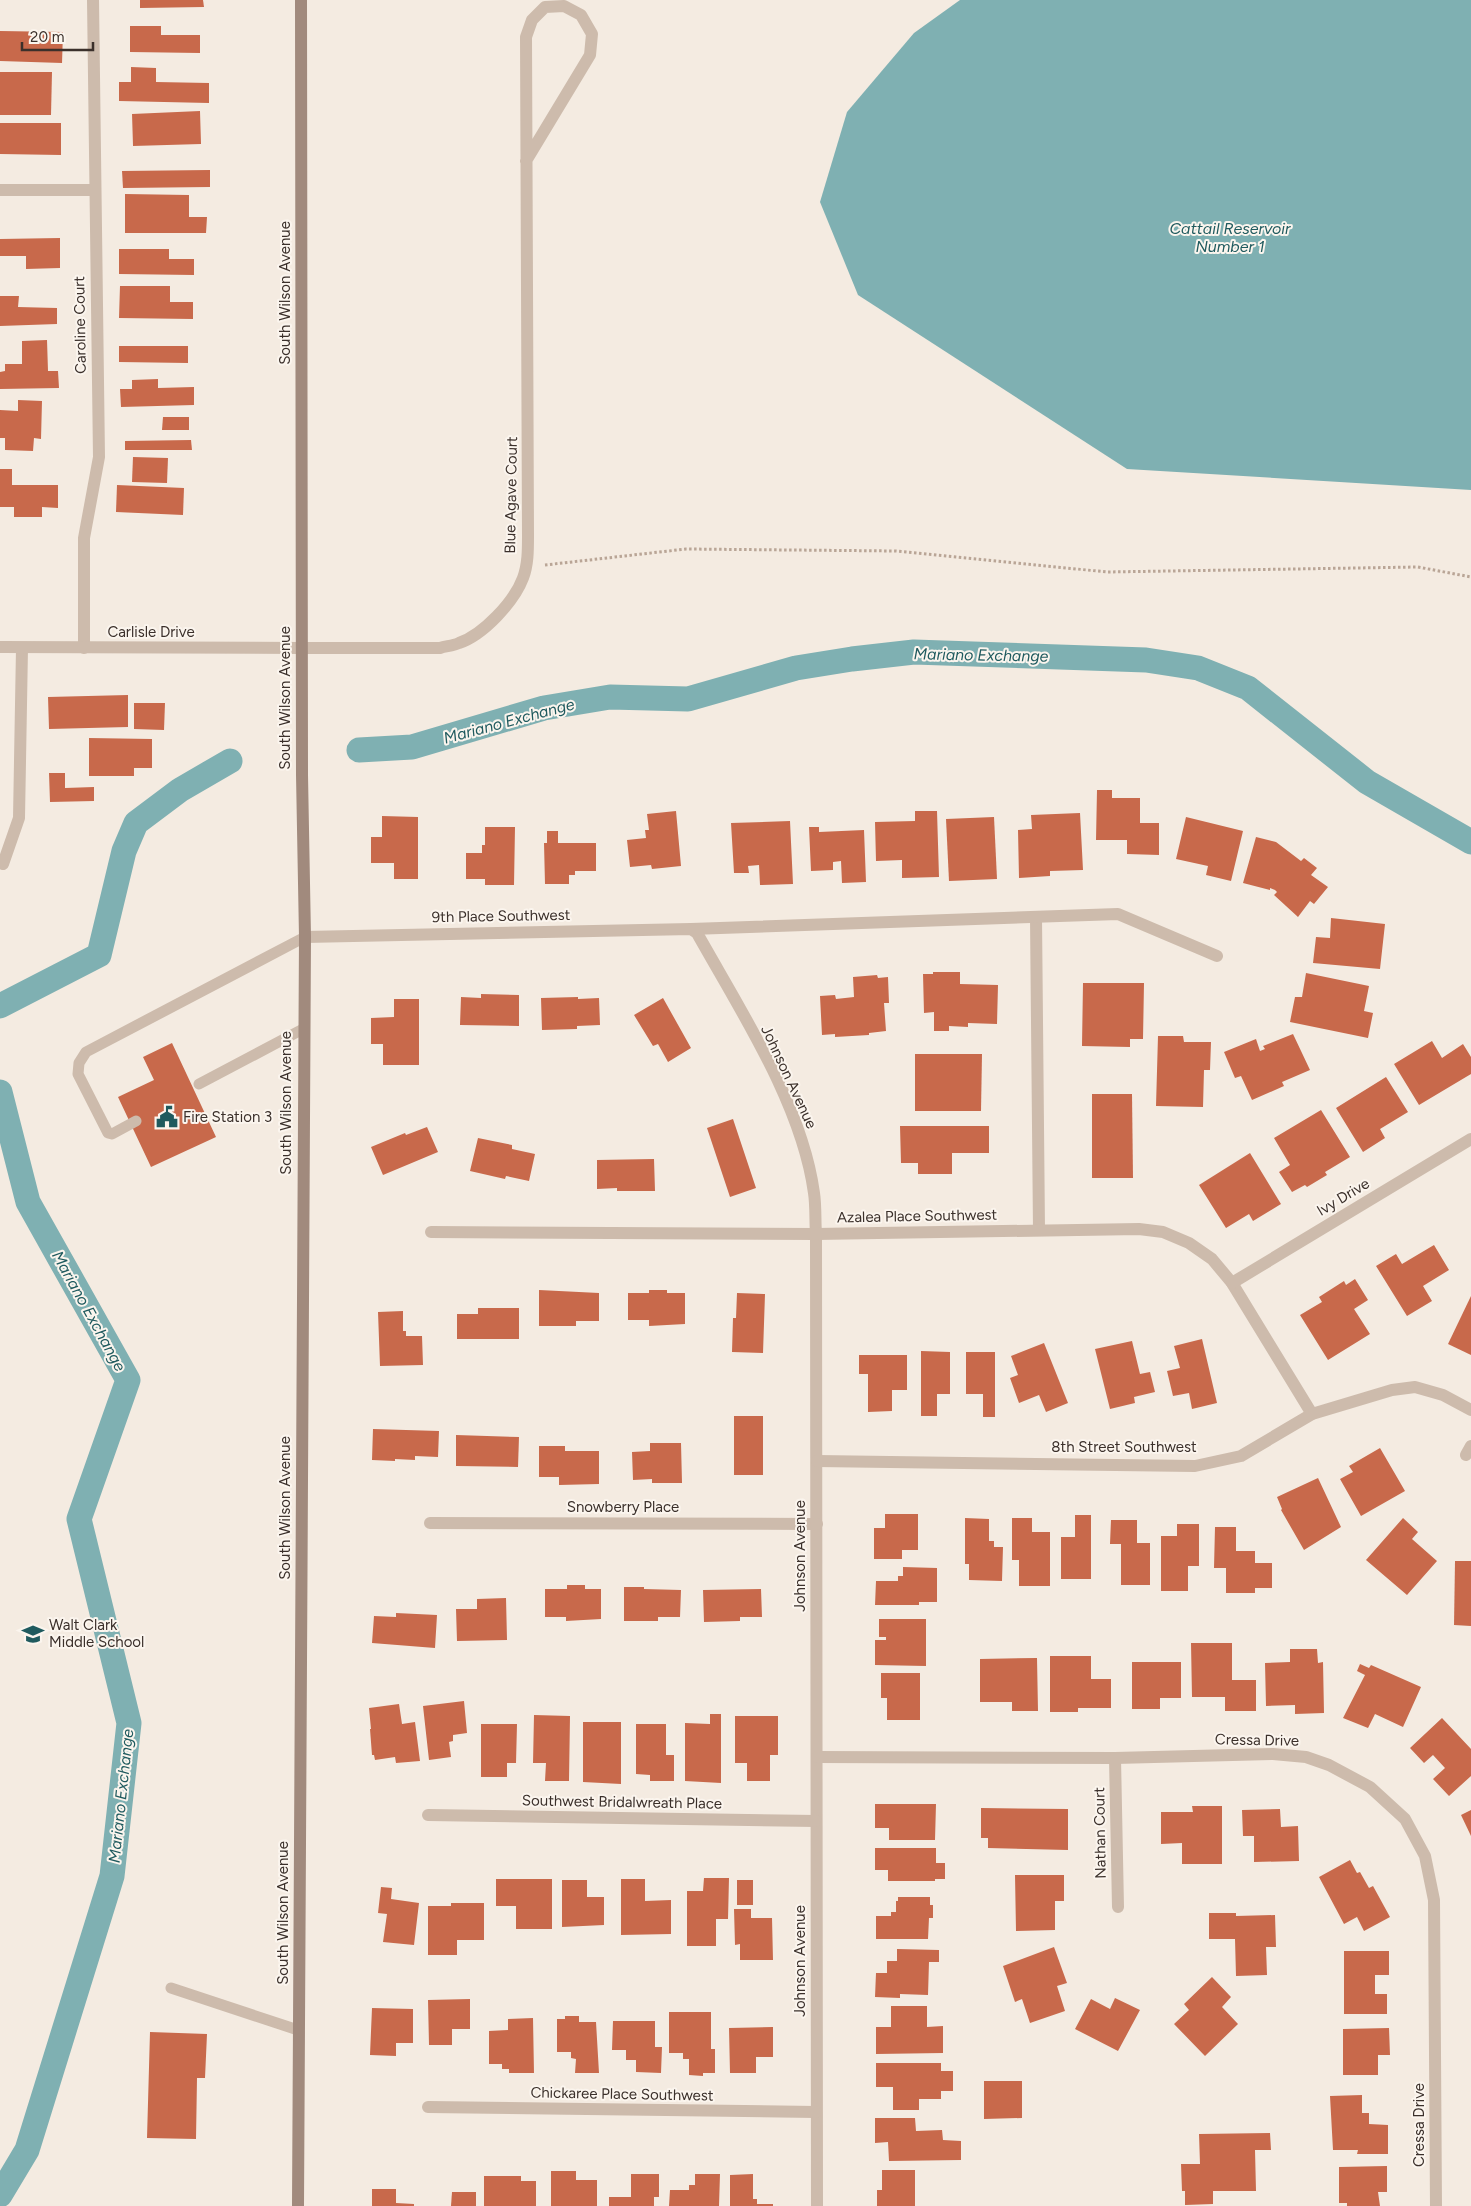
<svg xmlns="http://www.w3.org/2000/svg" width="1471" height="2206" font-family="Figtree,sans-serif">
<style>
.water{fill:#7fb0b2}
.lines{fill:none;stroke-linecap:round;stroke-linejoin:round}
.canal{stroke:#7fb0b2;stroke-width:25}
.building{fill:#c8694b}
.path{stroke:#b9a596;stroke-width:3;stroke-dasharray:2.5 2.5;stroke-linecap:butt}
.service{stroke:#cdbbac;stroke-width:11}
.minor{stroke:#cdbbac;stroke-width:12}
.tertiary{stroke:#cdbbac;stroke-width:12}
.secondary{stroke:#a18a7d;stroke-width:12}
.labels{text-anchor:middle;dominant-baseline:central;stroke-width:4;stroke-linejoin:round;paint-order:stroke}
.street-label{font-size:15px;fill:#3b302b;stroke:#fbf5ee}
.poi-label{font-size:15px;fill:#3b302b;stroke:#fbf5ee;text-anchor:start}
.water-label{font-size:16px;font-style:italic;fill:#1f5a5e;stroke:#fbf5ee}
</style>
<rect width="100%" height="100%" fill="#f4ebe1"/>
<polygon class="water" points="960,0 1471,0 1471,490 1127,469 858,295 820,202 847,112 914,33"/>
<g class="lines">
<g class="canal">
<polyline points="359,750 412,747 544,708 610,697 688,699 796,668 852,659 914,652 1146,660 1198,668 1248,688 1367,782 1471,842"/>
<polyline points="0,1006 99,955 124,851 136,823 180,790 230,761"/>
<polyline points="0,1092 28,1202 128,1380 79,1519 129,1723 112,1876 27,2150 0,2195"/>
</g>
</g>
<g class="building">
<polygon points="140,0 203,0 204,7 140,8"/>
<polygon points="130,26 161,26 161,35 200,35 200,53 130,52"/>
<polygon points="0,31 63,32 62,63 0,61"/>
<polygon points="131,67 156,68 156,82 209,83 209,103 119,101 119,82 131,82"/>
<polygon points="0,72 52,72 51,115 0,115"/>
<polygon points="200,111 201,144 133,146 132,114"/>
<polygon points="0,123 61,123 61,155 0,154"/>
<polygon points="210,170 210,187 123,188 122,171"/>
<polygon points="125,194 189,195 189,217 207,217 206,233 125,233"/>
<polygon points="60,238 60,268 26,269 26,256 0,256 0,239"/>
<polygon points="119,249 169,249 169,259 194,259 194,275 119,274"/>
<polygon points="120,286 170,286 170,302 193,302 193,319 119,318"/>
<polygon points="0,296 19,296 18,307 57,308 57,324 0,326"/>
<polygon points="47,340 48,371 58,371 59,388 0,389 0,372 5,371 5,364 22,364 22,341"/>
<polygon points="119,346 188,346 188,363 119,362"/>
<polygon points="158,379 158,388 194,387 194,405 121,407 120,389 132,389 132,380"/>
<polygon points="18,400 42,401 41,439 34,438 33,451 5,450 5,438 0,438 0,410 18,411"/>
<polygon points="163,417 189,417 189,430 162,430"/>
<polygon points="191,440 192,450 125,450 125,441"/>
<polygon points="133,457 168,458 167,483 132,482"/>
<polygon points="0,469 12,469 12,485 58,485 58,508 42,507 42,517 14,517 14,507 0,507"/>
<polygon points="117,485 184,488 183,515 116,512"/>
<polygon points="128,695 128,727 49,729 48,697"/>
<polygon points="134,703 165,703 164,730 134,729"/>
<polygon points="89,738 152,739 152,768 134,768 134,776 89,776"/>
<polygon points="49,773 65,773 65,788 94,787 94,801 50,802"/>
<polygon points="1097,790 1112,790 1112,798 1140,798 1140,823 1159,823 1159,855 1127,854 1127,840 1096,840"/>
<polygon points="676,811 681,866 652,869 651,865 630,867 627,840 646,838 645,830 649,830 647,814"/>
<polygon points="915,811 937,811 939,877 902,878 902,860 876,861 875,822 915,821"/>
<polygon points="1080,813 1083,870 1050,871 1050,876 1019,878 1018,830 1032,829 1031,815"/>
<polygon points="382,816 418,817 418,879 394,879 394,863 371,863 371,837 382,837"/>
<polygon points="994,817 997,879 949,881 946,819"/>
<polygon points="1186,817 1243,831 1231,881 1206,875 1208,866 1176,859"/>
<polygon points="790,821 793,884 760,885 759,865 748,866 749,873 734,873 731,823"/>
<polygon points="485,827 515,827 514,885 485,885 485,879 466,879 466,853 482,853 482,845 485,845"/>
<polygon points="809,827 819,827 819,832 864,830 866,882 842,883 841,861 833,862 833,870 811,871"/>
<polygon points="547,831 558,831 558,843 596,843 596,871 575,871 575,875 569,875 569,884 545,884 544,843 547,843"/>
<polygon points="1256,837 1276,842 1301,861 1304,858 1317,868 1311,875 1328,887 1314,904 1310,901 1298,917 1274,895 1277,892 1275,890 1270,888 1270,890 1243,883"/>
<polygon points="1331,918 1385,924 1380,969 1313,963 1316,937 1330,938"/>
<polygon points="933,972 960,972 960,984 998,985 997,1024 968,1023 968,1027 949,1026 949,1031 934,1031 934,1012 924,1013 923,974 933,974"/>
<polygon points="1306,973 1369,986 1364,1011 1373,1013 1368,1038 1290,1022 1295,997 1302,997"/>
<polygon points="877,975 878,978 888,977 889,1003 884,1003 886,1031 869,1033 869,1035 835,1037 835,1034 822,1035 820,996 835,995 836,999 854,997 853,977"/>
<polygon points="1083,983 1144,983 1143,1039 1130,1039 1130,1047 1082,1046"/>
<polygon points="481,994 519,995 519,1026 460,1025 461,997 481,998"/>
<polygon points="578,997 578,999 599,998 600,1025 577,1026 577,1029 542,1030 541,998"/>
<polygon points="663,998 691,1048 668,1062 658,1044 653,1046 634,1015"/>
<polygon points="394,999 419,999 419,1065 383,1065 383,1044 371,1044 371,1018 394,1017"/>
<polygon points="1293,1034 1310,1070 1282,1082 1284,1086 1252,1100 1241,1076 1235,1078 1224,1052 1256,1039 1260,1051 1265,1049 1263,1046"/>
<polygon points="1158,1036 1183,1036 1184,1042 1211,1042 1210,1070 1204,1070 1203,1107 1156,1106"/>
<polygon points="1432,1041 1442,1058 1463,1044 1471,1057 1471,1074 1419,1105 1394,1064"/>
<polygon points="172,1043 216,1137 151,1167 118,1097 154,1080 143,1057"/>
<polygon points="915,1054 982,1054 981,1111 915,1111"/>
<polygon points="1386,1077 1408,1112 1380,1129 1385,1138 1363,1152 1336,1108"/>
<polygon points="1092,1094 1132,1094 1133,1178 1092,1178"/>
<polygon points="1321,1110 1350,1157 1325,1172 1327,1175 1307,1187 1305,1185 1292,1192 1279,1172 1290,1165 1274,1138"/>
<polygon points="733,1119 756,1188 730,1197 707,1128"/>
<polygon points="900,1126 989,1126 989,1153 952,1153 952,1174 918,1174 918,1163 901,1163"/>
<polygon points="427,1127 438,1152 383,1175 371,1147 405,1133 406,1135"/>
<polygon points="478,1138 512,1145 512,1149 535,1154 529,1181 506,1176 505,1179 470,1171"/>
<polygon points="1250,1153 1281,1204 1253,1221 1249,1214 1226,1228 1199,1185"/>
<polygon points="654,1159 655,1191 617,1191 617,1188 597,1189 597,1160"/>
<polygon points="1434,1245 1449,1270 1423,1286 1432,1301 1407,1316 1376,1266 1396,1254 1402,1264"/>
<polygon points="1355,1279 1368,1300 1354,1309 1370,1334 1328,1360 1300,1315 1322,1302 1319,1297 1344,1281 1346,1285"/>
<polygon points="539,1290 599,1293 599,1321 576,1321 576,1326 539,1326"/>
<polygon points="649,1290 667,1290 667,1293 685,1293 685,1324 649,1326 649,1320 628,1320 628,1293 649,1293"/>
<polygon points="737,1293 765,1294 763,1353 732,1352 733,1318 736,1318"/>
<polygon points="1471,1296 1471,1355 1448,1344"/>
<polygon points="478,1308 519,1308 519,1339 457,1339 457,1314 478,1314"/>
<polygon points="403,1311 403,1331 406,1331 406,1336 422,1336 423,1365 380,1366 378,1312"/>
<polygon points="1202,1339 1217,1403 1192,1409 1189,1393 1173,1396 1167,1371 1180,1368 1174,1346"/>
<polygon points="1132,1341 1140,1374 1150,1372 1155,1392 1134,1397 1135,1403 1110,1409 1095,1349"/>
<polygon points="1044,1343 1068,1403 1046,1412 1039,1395 1019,1403 1010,1378 1018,1375 1011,1356"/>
<polygon points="921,1351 950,1352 950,1394 937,1394 937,1416 921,1416"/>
<polygon points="966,1352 995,1352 995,1417 983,1417 983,1394 966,1394"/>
<polygon points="859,1355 907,1355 907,1390 892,1390 892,1411 868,1412 868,1374 859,1374"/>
<rect x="734" y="1416" width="29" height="59"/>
<polygon points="373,1429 439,1431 438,1457 415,1456 415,1460 395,1459 395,1461 372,1460"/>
<polygon points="456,1435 519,1437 518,1467 456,1466"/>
<polygon points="650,1443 681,1443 682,1483 652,1483 652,1479 633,1480 632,1452 650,1451"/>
<polygon points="539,1446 565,1446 565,1451 599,1451 599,1484 559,1485 559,1477 539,1477"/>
<polygon points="1380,1448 1405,1491 1361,1516 1340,1479 1353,1472 1349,1466"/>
<polygon points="1318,1478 1341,1527 1304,1550 1281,1510 1282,1509 1277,1497"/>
<polygon points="885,1514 918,1514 918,1550 902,1550 902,1559 874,1559 874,1528 885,1528"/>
<polygon points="1075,1515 1091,1515 1091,1579 1061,1579 1061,1537 1075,1537"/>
<polygon points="965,1518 989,1519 989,1541 994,1541 994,1547 1003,1547 1002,1581 969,1580 969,1564 965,1564"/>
<polygon points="1012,1518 1032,1518 1032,1532 1050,1532 1050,1586 1019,1586 1019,1560 1012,1560"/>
<polygon points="1403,1518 1418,1532 1412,1539 1437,1561 1407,1595 1366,1560"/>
<polygon points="1111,1520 1137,1520 1137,1543 1150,1543 1150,1585 1121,1585 1121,1544 1110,1544"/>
<polygon points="1177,1524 1199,1524 1199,1566 1188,1566 1188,1591 1161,1591 1161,1536 1177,1536"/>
<polygon points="1215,1527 1236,1527 1236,1551 1255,1551 1255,1563 1272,1563 1272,1588 1255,1588 1255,1593 1226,1593 1226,1568 1214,1568"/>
<polygon points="1455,1561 1471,1561 1471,1626 1454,1625"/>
<polygon points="903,1567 937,1568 937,1602 919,1602 919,1605 875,1605 876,1581 898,1581 898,1576 903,1576"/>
<polygon points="567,1585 585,1585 585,1589 601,1589 601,1619 566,1621 566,1617 545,1617 545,1589 567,1589"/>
<polygon points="624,1587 644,1587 644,1589 681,1590 680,1617 658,1617 658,1621 624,1621"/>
<polygon points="761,1589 762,1617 740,1617 740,1621 704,1622 703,1590"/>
<polygon points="506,1598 507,1640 457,1641 456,1609 477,1609 477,1599"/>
<polygon points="396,1613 437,1615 435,1648 372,1643 374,1616 396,1617"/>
<polygon points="879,1619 926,1619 926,1666 875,1665 875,1640 886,1640 886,1637 879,1637"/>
<polygon points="1191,1643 1232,1643 1232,1680 1256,1680 1256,1711 1225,1711 1225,1697 1192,1697"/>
<polygon points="1290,1649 1317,1649 1318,1663 1323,1662 1324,1713 1295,1714 1295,1705 1266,1706 1265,1663 1290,1662"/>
<polygon points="1050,1656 1091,1656 1091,1679 1111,1679 1111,1708 1078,1708 1078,1712 1050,1712"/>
<polygon points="1037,1658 1038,1711 1012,1711 1012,1702 980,1702 980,1659"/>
<polygon points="1132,1662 1181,1662 1181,1698 1160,1698 1160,1709 1132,1709"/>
<polygon points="1360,1664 1369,1668 1371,1665 1421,1687 1403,1727 1375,1714 1368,1728 1343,1718 1365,1675 1357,1671"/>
<polygon points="881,1673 920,1673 920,1720 887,1720 887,1698 881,1698"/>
<polygon points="464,1701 467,1733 453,1735 453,1741 449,1742 451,1757 429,1760 423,1706"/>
<polygon points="399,1704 402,1724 415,1722 420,1761 396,1763 395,1757 375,1760 374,1755 372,1755 370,1729 371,1729 369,1708"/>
<polygon points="710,1714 721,1714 721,1783 685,1781 685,1723 710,1724"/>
<polygon points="534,1715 570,1716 569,1781 545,1781 546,1763 533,1763"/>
<polygon points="735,1716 778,1716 778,1755 770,1755 770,1781 747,1781 747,1763 735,1763"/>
<polygon points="1442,1718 1471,1749 1471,1776 1449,1796 1433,1779 1445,1768 1433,1755 1424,1763 1410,1748"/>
<polygon points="583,1722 621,1722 621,1784 583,1782"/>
<polygon points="481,1724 517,1724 516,1763 507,1763 507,1777 481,1777"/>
<polygon points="636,1724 666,1724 666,1755 674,1755 674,1781 650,1781 650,1775 636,1774"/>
<polygon points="875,1804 936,1804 935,1840 889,1840 889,1828 875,1828"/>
<polygon points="1192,1806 1222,1806 1222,1864 1182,1864 1182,1843 1161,1844 1161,1812 1193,1812"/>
<polygon points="981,1808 1068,1809 1068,1850 988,1848 988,1838 981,1838"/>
<polygon points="1280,1809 1281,1827 1298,1826 1299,1861 1254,1862 1254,1836 1243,1836 1242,1810"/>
<polygon points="1471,1810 1471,1836 1461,1815"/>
<polygon points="875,1848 936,1848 936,1863 945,1863 945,1879 935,1879 935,1881 888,1881 888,1870 875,1870"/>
<polygon points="1350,1860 1357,1873 1360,1872 1369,1888 1373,1886 1390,1917 1364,1931 1357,1917 1344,1924 1319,1877"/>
<polygon points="1015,1875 1064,1875 1064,1901 1055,1901 1055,1930 1016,1931"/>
<polygon points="704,1878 729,1878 728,1919 716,1919 716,1946 687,1946 687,1891 703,1891"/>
<polygon points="496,1879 552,1879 552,1929 516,1929 516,1906 496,1906"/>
<polygon points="621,1879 645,1879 645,1901 671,1900 671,1934 621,1935"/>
<polygon points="562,1880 587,1880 587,1897 604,1897 604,1925 562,1927"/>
<rect x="737" y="1880" width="16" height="25"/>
<polygon points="381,1887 392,1888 391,1899 419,1903 414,1945 383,1942 387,1914 378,1913"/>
<polygon points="898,1897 930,1897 930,1905 933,1905 933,1918 929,1918 928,1939 876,1939 876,1916 891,1916 891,1912 896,1912 896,1901 898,1901"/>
<polygon points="451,1903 484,1903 484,1940 457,1940 457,1955 428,1955 428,1906 451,1906"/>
<polygon points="734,1909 751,1909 751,1918 772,1918 773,1960 740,1960 740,1944 735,1945"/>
<polygon points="1209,1913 1236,1913 1236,1916 1275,1915 1276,1947 1266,1947 1267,1975 1236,1976 1235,1939 1209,1939"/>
<polygon points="1054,1947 1067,1983 1057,1986 1065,2011 1030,2023 1022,1999 1015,2002 1003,1966"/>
<polygon points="897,1949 939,1950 939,1962 929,1962 928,1995 900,1994 900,1998 875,1997 876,1973 887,1973 887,1961 897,1961"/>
<polygon points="1344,1951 1389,1951 1389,1975 1375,1975 1375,1994 1387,1994 1387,2014 1344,2014"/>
<polygon points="1212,1977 1231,1997 1222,2007 1238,2024 1205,2056 1174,2024 1189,2010 1184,2004"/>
<polygon points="1115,1998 1140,2010 1118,2051 1075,2029 1091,1999 1110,2009"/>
<polygon points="470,1999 470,2029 452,2029 452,2045 429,2045 428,2000"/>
<polygon points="891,2006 927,2006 927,2027 943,2026 943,2053 876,2054 876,2027 891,2027"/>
<polygon points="372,2008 413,2009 413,2043 396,2043 396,2056 370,2055"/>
<polygon points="669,2012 711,2012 711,2049 715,2049 715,2073 703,2073 703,2076 689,2075 689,2059 683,2059 683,2053 669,2053"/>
<polygon points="565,2016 579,2016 579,2022 596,2022 599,2073 575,2073 576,2059 571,2058 571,2052 557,2052 557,2019 565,2019"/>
<polygon points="533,2018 534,2073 509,2073 509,2069 502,2069 502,2064 489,2064 489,2031 508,2030 508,2019"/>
<polygon points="613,2021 655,2021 655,2047 662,2047 661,2073 636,2072 636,2060 626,2060 626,2050 612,2050"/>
<polygon points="773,2027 773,2057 756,2057 756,2073 730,2073 729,2028"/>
<polygon points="1389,2028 1390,2055 1378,2055 1378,2075 1343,2075 1343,2029"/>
<polygon points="150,2032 207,2034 205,2078 197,2078 196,2139 147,2138"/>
<polygon points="876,2063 941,2063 941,2071 953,2071 953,2091 941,2091 941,2099 919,2099 919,2110 893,2110 893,2087 876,2087"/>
<polygon points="984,2081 1022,2081 1022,2118 984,2119"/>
<polygon points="1362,2095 1362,2113 1369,2113 1369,2124 1388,2125 1388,2154 1357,2154 1358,2150 1333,2150 1330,2096"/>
<polygon points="875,2118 915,2118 916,2131 942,2130 943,2140 961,2141 961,2160 889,2161 888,2142 875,2143"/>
<polygon points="1270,2133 1271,2150 1255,2150 1256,2191 1213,2191 1213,2204 1185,2205 1185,2191 1182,2191 1181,2164 1200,2164 1199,2134"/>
<polygon points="1387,2166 1387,2192 1378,2192 1380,2206 1347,2206 1347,2203 1339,2203 1339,2167"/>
<polygon points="882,2170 915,2170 915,2206 877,2206 877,2190 882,2190"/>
<polygon points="551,2171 576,2171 576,2180 597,2180 597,2206 551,2206"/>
<polygon points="631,2174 659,2174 659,2197 654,2197 654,2206 609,2206 609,2197 631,2197"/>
<polygon points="695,2174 720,2174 719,2206 669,2206 670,2190 689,2190 689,2185 695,2185"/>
<polygon points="753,2174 753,2199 757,2199 757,2204 773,2204 773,2206 730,2206 730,2175"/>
<polygon points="484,2176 521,2176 521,2181 536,2181 536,2206 484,2206"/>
<polygon points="372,2189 396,2189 396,2203 414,2204 414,2206 372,2206"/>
<polygon points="452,2192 476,2192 476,2206 451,2206"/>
</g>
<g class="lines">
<polyline class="path" points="545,565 686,549 896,551 1107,572 1418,567 1471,577"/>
<g class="service">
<polyline points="199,1084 303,1029"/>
<polyline points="136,1121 112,1134 108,1133 78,1074 79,1063 86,1052 305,937"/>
<polyline points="171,1988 298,2030"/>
</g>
<g class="minor">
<polyline points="0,190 95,190"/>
<polyline points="84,648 84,538 99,457 93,0"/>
<path d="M302,648H440C446,646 453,646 459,643C483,635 514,602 523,578C528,565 528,550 528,536L526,37L532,20L545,7L564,6L581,15L592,34L590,55L526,161"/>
<polyline points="3,864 19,818 22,648"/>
<polyline points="1036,917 1039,1230"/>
<polyline points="691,929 1118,914 1217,956"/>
<path d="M305,937L691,929L697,933C740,1010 802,1104 814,1193C816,1206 815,1221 816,1234L817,2206"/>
<polyline points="431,1232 816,1234 1139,1229 1163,1232 1189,1243 1212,1259 1232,1283 1312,1414"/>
<polyline points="1232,1283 1471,1139"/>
<polyline points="1466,1455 1471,1446"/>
<polyline points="817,1461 1195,1466 1241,1456 1312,1414 1392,1390 1415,1387 1443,1395 1471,1410"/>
<polyline points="430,1523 817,1524"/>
<polyline points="817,1757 1115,1758 1273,1754 1306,1757 1329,1765 1370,1787 1405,1819 1425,1856 1434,1900 1436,2206"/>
<polyline points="1115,1758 1118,1907"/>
<polyline points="428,1815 816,1821"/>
<polyline points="428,2107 816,2112"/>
</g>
<polyline class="tertiary" points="0,647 302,648"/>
<polyline class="secondary" points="298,2206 305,937 302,775 301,0"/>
</g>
<defs>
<g id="civic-bare" transform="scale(1.725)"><path d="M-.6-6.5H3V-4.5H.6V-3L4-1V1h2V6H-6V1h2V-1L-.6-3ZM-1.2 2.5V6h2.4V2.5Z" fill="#1f5a5e" stroke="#fbf5ee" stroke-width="2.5" paint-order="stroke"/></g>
<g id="school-bare" transform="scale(1.725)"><path d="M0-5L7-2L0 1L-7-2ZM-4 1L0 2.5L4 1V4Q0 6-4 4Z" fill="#1f5a5e" stroke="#fbf5ee" stroke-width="2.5" paint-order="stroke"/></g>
</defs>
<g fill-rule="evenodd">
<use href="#civic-bare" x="167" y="1117"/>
<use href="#school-bare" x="33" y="1634"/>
</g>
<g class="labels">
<g class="street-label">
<text transform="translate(285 293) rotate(-90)">South Wilson Avenue</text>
<text transform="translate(80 325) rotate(-91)">Caroline Court</text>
<text transform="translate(511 495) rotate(-89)">Blue Agave Court</text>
<text x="151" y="632">Carlisle Drive</text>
<text transform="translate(285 698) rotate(-90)">South Wilson Avenue</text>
<text transform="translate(501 916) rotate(-1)">9th Place Southwest</text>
<text transform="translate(789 1077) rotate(65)">Johnson Avenue</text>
<text transform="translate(286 1103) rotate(-90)">South Wilson Avenue</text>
<text transform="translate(1343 1197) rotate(-31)">Ivy Drive</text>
<text transform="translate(917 1216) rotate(-1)">Azalea Place Southwest</text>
<text x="1124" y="1447">8th Street Southwest</text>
<text x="623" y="1507">Snowberry Place</text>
<text transform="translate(285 1508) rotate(-90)">South Wilson Avenue</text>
<text transform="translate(800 1556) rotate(-90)">Johnson Avenue</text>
<text transform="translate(1257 1740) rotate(1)">Cressa Drive</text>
<text transform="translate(622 1802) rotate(1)">Southwest Bridalwreath Place</text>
<text transform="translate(1100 1833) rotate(-91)">Nathan Court</text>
<text transform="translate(283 1913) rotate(-90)">South Wilson Avenue</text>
<text transform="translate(800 1961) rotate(-90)">Johnson Avenue</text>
<text transform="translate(622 2094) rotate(1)">Chickaree Place Southwest</text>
<text transform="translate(1419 2125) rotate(-90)">Cressa Drive</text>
</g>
<g class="poi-label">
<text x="183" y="1117">Fire Station 3</text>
<text x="49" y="1625">Walt Clark<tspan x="49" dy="17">Middle School</tspan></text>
</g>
<g class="water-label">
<text x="1230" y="228">Cattail Reservoir<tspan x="1230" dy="18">Number 1</tspan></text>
<text transform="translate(981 655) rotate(1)">Mariano Exchange</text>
<text transform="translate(509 721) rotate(-15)">Mariano Exchange</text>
<text transform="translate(89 1311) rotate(61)">Mariano Exchange</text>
<text transform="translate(121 1796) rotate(-84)">Mariano Exchange</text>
</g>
</g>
<path d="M22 42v8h71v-8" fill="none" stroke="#3b302b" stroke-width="2.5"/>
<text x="30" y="42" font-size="15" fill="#3b302b" stroke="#fbf5ee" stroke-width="4" paint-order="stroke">20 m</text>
</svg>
